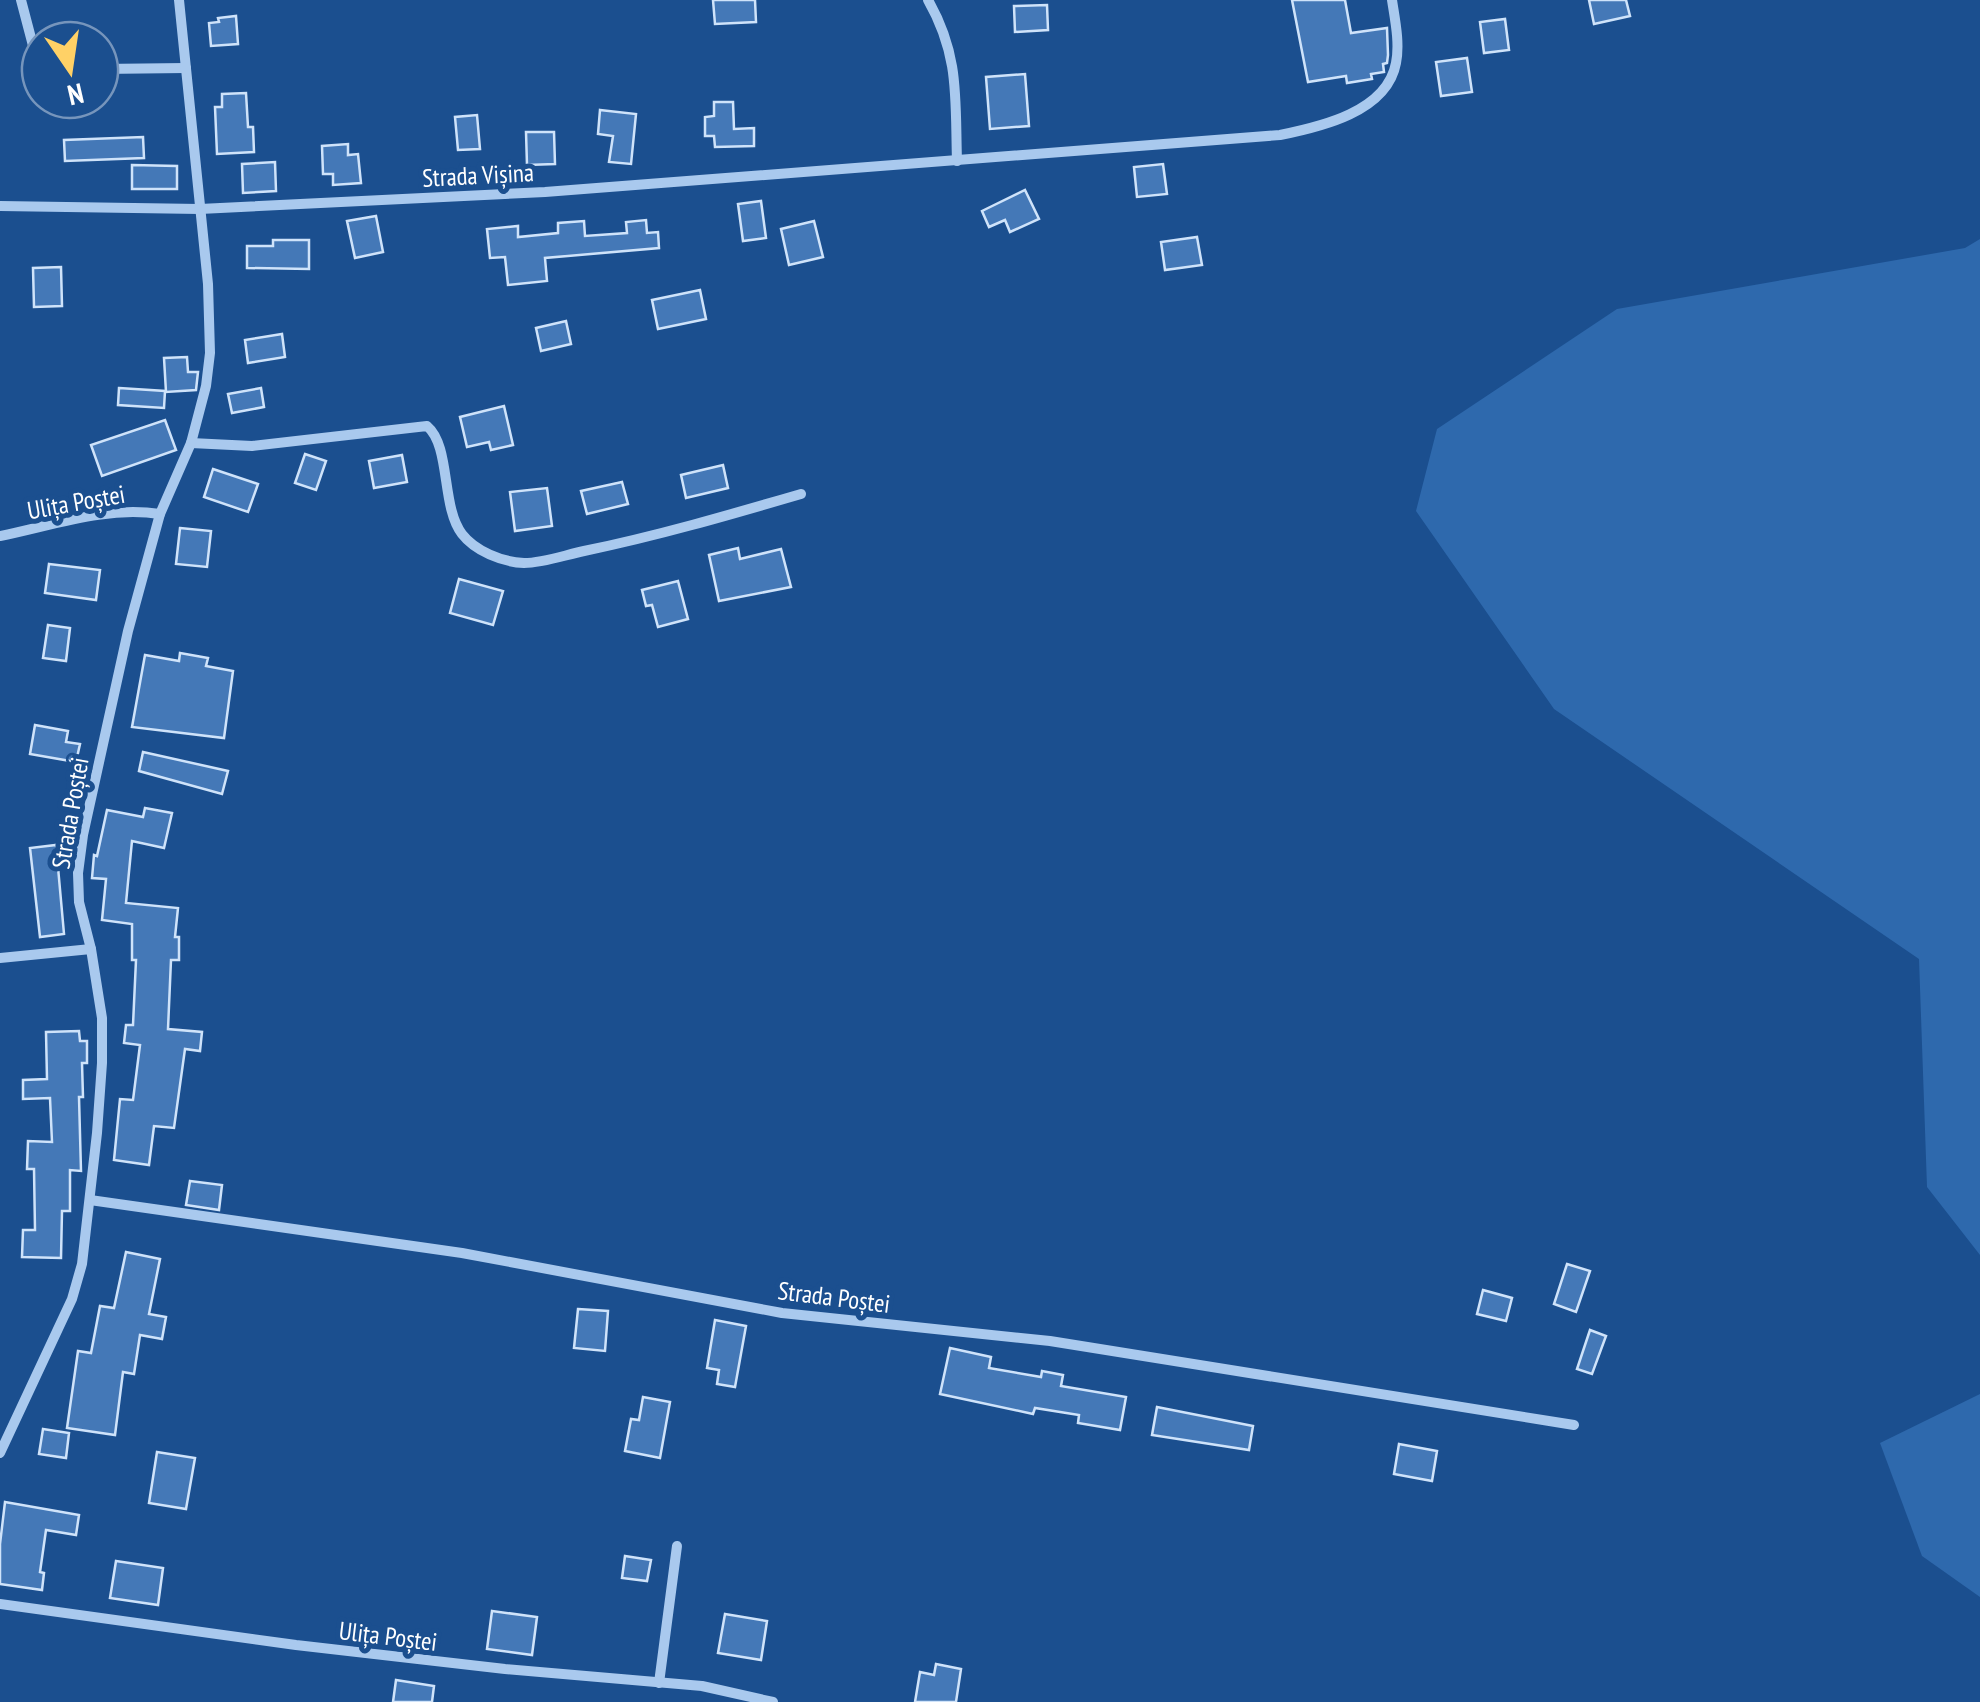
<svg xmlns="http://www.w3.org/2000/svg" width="1980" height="1702" font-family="'PT Sans Narrow',sans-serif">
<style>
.green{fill:#2e69ad}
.building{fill:#4478b7;stroke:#cfe3fa;stroke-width:2.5}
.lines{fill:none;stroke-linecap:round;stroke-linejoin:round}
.street{stroke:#a9c9ee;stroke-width:10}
.labels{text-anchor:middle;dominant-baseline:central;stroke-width:10;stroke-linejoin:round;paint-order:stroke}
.street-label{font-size:25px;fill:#fff;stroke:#1b4f8f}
</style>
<rect width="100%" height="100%" fill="#1b4f8f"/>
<g class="green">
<polygon points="1980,239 1980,1255 1927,1187 1919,959 1554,709 1416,511 1437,429 1617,309 1965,248"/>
<polygon points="1980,1394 1980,1597 1922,1556 1880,1443"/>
</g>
<g class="building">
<polygon points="713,0 755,0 756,22 715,24"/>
<polygon points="1292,0 1345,0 1351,33 1387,28 1388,55 1387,63 1383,64 1384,72 1371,74 1372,79 1347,83 1346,76 1308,82"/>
<polygon points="1589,0 1626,0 1630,16 1594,24"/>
<polygon points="1047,5 1048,30 1015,32 1014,6"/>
<polygon points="236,16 238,44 211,46 209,23 219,22 218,18"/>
<polygon points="1505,19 1509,50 1484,53 1480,22"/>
<polygon points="1467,58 1472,92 1441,96 1436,62"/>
<polygon points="1025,74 1029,126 990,129 986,77"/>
<polygon points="246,93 248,127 253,127 254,152 217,154 215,107 222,107 222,94"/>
<polygon points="714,102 733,102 734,129 754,128 754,146 715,147 714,136 705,136 705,117 714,116"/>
<polygon points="600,110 636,114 631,164 609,162 613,136 598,134"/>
<polygon points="477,115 480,149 458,150 455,117"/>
<polygon points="526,132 554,132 555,164 527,165"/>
<polygon points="143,137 144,158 65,161 64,140"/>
<polygon points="348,144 348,155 358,154 361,183 333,185 333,174 323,174 322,146"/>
<polygon points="275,162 276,191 243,193 242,164"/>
<polygon points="1163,164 1167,194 1137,197 1134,167"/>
<polygon points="132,165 177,166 177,189 132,189"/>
<polygon points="1025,190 1039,219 1010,232 1005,220 989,227 982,211"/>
<polygon points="761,201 766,238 743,241 738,204"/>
<polygon points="376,216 383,252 355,258 347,221"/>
<polygon points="646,220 647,233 658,232 659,248 545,258 547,281 508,285 505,257 490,258 487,229 518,226 518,237 558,233 558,223 584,221 585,236 627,233 626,222"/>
<polygon points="814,221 823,257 789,265 781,229"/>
<polygon points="1197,237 1202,265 1165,270 1161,242"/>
<polygon points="273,240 309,240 309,269 247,268 247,246 273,246"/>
<polygon points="61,267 62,306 34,307 33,268"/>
<polygon points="700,290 706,319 658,329 652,300"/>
<polygon points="566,321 571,344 541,351 536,328"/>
<polygon points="282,334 285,357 248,363 245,340"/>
<polygon points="187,357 188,372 198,372 196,390 166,392 164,358"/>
<polygon points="119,388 165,391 164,408 118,405"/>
<polygon points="261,388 264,407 232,413 228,394"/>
<polygon points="504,406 513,445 491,450 489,442 467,447 460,417"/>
<polygon points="165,420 176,450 102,476 91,445"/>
<polygon points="305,454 326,461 316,490 295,483"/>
<polygon points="402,455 407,482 374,488 369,461"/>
<polygon points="723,465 728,488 686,498 681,475"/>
<polygon points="213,469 258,484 248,512 204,497"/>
<polygon points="622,482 628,504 587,514 581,491"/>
<polygon points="547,488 552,526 515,531 510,492"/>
<polygon points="180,528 211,531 207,567 176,564"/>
<polygon points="738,548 740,559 781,549 791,587 719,601 709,555"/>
<polygon points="49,564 100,570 96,600 45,593"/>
<polygon points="459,579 503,591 493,625 450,613"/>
<polygon points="678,581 688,619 658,627 652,605 646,606 642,590"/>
<polygon points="48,625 70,628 66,661 43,658"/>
<polygon points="180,653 208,658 206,666 233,671 224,738 132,727 145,655 179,661"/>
<polygon points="35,725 68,731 66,742 80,744 76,762 30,754"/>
<polygon points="143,752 228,771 222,794 139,771"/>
<polygon points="145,808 172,813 164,848 132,841 126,903 178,908 175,937 179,937 179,960 171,960 168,1029 202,1032 200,1051 185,1049 174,1128 154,1126 149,1165 114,1160 120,1099 133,1100 140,1045 124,1043 126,1025 133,1025 136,960 132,960 132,924 102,920 106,879 92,878 94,855 97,856 107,810 143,817"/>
<polygon points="56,845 64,934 40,937 30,848"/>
<polygon points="79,1031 80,1041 87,1041 87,1063 82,1063 83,1097 79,1097 81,1171 70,1170 70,1211 62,1211 61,1258 22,1257 23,1230 35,1230 34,1169 27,1169 28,1141 52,1142 50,1098 23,1099 23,1080 47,1079 46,1032"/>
<polygon points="190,1181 222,1185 219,1210 186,1205"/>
<polygon points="126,1252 160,1259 149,1314 166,1317 162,1339 140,1335 134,1374 123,1372 115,1435 67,1428 78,1351 91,1353 100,1306 114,1308"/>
<polygon points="1567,1264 1590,1271 1576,1312 1554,1304"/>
<polygon points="1483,1290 1512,1298 1506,1321 1477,1314"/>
<polygon points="578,1309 608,1311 605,1351 574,1348"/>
<polygon points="715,1320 746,1326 735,1387 717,1384 719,1370 707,1368"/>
<polygon points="1590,1330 1606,1336 1592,1374 1577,1369"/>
<polygon points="950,1348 991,1357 989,1368 1041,1377 1042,1371 1063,1375 1061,1386 1126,1397 1120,1430 1078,1423 1079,1415 1035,1408 1033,1414 940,1394"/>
<polygon points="643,1397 670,1402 660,1458 625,1451 631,1419 639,1420"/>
<polygon points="1157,1407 1253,1426 1249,1450 1152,1435"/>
<polygon points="43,1429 69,1433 66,1458 39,1454"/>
<polygon points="1399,1444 1437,1451 1432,1481 1394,1474"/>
<polygon points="157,1452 195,1458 186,1509 149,1503"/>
<polygon points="5,1502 79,1515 76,1535 46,1530 40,1572 44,1573 42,1590 0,1584 0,1544"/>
<polygon points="625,1556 651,1560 647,1581 622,1578"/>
<polygon points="116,1561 163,1568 158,1605 110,1598"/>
<polygon points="492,1611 537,1617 532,1655 487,1649"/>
<polygon points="725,1614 767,1621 761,1660 718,1653"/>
<polygon points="936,1664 961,1669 956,1702 915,1702 920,1672 934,1675"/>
<polygon points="396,1680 434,1686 432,1702 393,1702"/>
</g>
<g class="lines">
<g class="street">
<polyline points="21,0 36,57 40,62"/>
<path d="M928,0C960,56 955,99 957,161"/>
<polyline points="100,69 186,68"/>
<path d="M0,206L200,209L545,192L1280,135C1320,127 1387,112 1396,63C1400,43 1395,20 1392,0"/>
<path d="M191,443L252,446L427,426C451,446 441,507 462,534C475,551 502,562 524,563C543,563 565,555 584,551C657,536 729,515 801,494"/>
<path d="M0,536C54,525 105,506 160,514"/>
<polyline points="0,958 91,949"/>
<polyline points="90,1200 462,1253 782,1313 1050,1341 1574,1425"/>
<polyline points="0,1453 72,1299 82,1264 97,1133 102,1063 102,1018 91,949 79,902 78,873 83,835 128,631 160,514 191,443 206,386 210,353 208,284 179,0"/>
<polyline points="0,1604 296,1645 505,1669 702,1686 773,1702"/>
<polyline points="659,1683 677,1546"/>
</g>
</g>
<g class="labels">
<g class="street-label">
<text transform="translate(478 175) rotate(-3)">Strada Vișina</text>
<text transform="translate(76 502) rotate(-10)">Ulița Poștei</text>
<text transform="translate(70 813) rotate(-80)">Strada Poștei</text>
<text transform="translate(834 1297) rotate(7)">Strada Poștei</text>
<text transform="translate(388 1636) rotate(7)">Ulița Poștei</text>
</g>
</g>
<g transform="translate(70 70) rotate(167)"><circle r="48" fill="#1b4f8f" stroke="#7695bc" stroke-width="2.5"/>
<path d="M0-8L18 38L0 25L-18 38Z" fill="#ffd166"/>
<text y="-15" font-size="28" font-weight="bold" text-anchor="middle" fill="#ffffff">N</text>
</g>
</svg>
